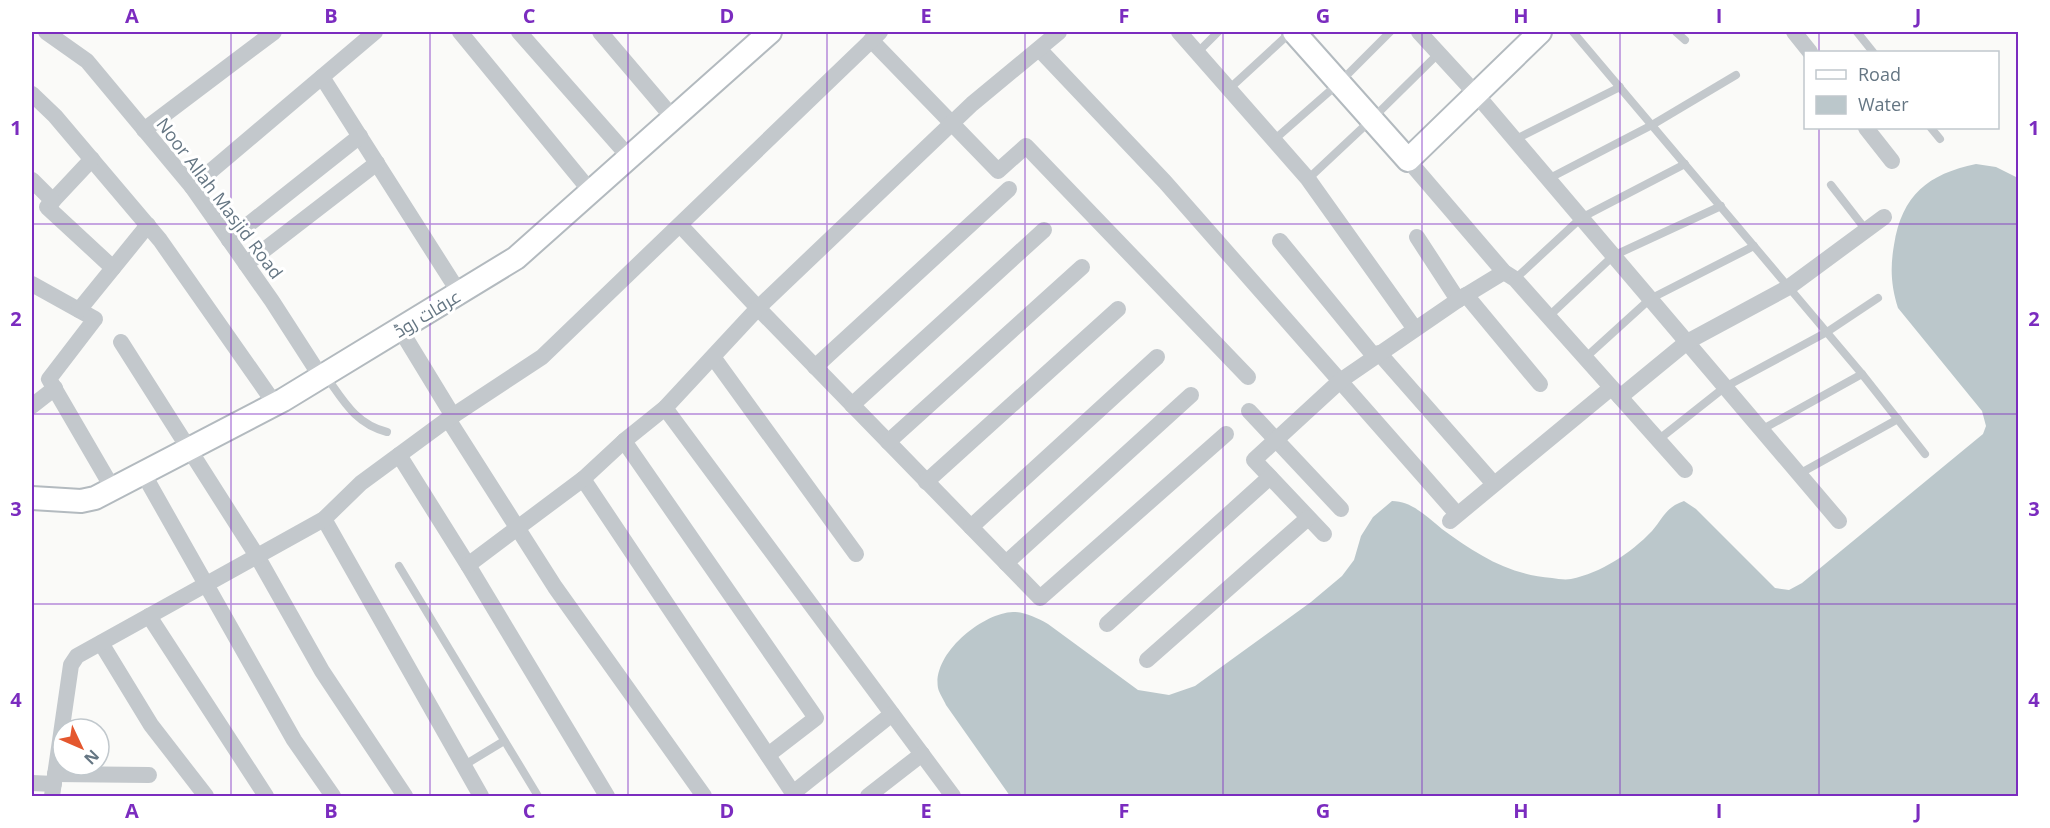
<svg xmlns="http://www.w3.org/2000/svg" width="2050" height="828" font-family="'Open Sans',Cairo,sans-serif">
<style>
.water{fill:#bbc7cb}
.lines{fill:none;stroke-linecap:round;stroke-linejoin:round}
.secondary-casing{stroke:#b3babf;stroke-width:26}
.lane{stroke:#c3c8cc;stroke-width:8}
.street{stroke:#c3c8cc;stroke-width:16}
.secondary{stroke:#fff;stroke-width:22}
.grid{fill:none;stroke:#7b2cbf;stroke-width:1.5;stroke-opacity:0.55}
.labels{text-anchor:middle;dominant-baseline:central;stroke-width:6;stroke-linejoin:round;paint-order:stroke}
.street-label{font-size:18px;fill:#657683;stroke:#fff}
.neatline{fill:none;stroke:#7b2cbf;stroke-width:2}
.grid-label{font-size:20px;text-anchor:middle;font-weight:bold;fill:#7b2cbf}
</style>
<rect width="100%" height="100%" fill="#fafaf8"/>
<path class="water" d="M1976,164L1996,167L2018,178V796H1010L946,705C944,700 939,693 938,688C932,654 982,613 1013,612C1025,612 1037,618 1048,624L1138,690L1169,695L1195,686L1311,602L1342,576L1354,560L1361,536L1373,517L1392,501C1412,501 1427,517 1442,529C1476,554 1509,575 1552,578C1558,579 1565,580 1571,579C1601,573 1631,553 1652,531C1664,517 1666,507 1684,501L1696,509L1775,588L1789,590L1802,583L1983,434L1986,426L1982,411L1898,308C1891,286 1890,268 1894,245C1902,195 1928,174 1976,164Z"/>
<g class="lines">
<g class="secondary-casing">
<g id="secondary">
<polyline points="1294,32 1408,160 1540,32"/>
<polyline points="32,498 81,501 95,498 283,400 516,258 770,32"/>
</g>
</g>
<g class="lane">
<polyline points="1573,32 1862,374 1925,454"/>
<polyline points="1676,32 1685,40"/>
<polyline points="1857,32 1873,52"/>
<polyline points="1197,53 1218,32"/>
<polyline points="1229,89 1291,32"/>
<polyline points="1931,128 1940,139"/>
<polyline points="1275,139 1339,83 1390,32"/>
<polyline points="1514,140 1620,87"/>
<polyline points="1308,179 1372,119 1439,53"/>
<polyline points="1548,179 1652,125 1736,75"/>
<polyline points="1831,185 1866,230"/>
<polyline points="1515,279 1581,218 1685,164"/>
<polyline points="1548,317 1613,256 1721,206"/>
<polyline points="1585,358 1650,299 1754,246"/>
<path d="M325,375C343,400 355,424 387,432"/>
<polyline points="1761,430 1862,374"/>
<polyline points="1658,440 1725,387 1827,332 1878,298"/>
<polyline points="1799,474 1898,419"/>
<polyline points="399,566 538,796"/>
<polyline points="463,766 504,741"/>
</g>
<g class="street">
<polyline points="46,32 87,61 192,187 272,301 321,377"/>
<polyline points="460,32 592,193"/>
<polyline points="519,32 630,158"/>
<polyline points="600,32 674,119"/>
<polyline points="1179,32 1308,179 1415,329"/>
<polyline points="1419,32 1476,94 1839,521"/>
<polyline points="1794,32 1810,52"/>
<polyline points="871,40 998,171 1026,146 1248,377"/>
<polyline points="1039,49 1165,182 1457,514"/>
<polyline points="322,77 460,294"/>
<polyline points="32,94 55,116 160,240 275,404"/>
<polyline points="1866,128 1892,161"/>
<polyline points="144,130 274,32"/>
<polyline points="92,159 47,207 113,268"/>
<polyline points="1408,160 1504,272 1515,279 1685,470"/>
<polyline points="32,180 53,201"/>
<polyline points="192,187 375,32"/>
<polyline points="680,225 758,308 1040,598 1226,434"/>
<polyline points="1417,237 1458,300"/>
<polyline points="229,240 360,136"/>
<polyline points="1280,241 1374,356"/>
<polyline points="246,264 377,163"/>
<polyline points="32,284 95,319 49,379 113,489"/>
<polyline points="1466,295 1540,384"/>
<polyline points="79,310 148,225"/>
<polyline points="400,329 453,416"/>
<polyline points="121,342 257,556 322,671 405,796"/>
<polyline points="1379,353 1494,484"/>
<polyline points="713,357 856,554"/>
<polyline points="815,367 1009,189"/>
<polyline points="1620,397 1687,342 1789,287 1884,217"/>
<polyline points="852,405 1044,230"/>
<polyline points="32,406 55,388"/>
<polyline points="665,408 953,796"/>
<polyline points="1249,411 1341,509"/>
<polyline points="448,419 555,587 704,796"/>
<polyline points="624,441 816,718 768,755"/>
<polyline points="888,442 1082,267"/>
<polyline points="399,455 468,565 607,796"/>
<polyline points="143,473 294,740 333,796"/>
<polyline points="583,479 795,796"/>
<polyline points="926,482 1118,309"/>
<polyline points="324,519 481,796"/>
<polyline points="1450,521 1611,388"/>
<polyline points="971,527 1157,357"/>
<polyline points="1324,534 1254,460 1340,381 1458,300 1504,272"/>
<polyline points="1006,563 1191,395"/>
<polyline points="468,565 583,479 624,441 665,408 758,308 972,104 1059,32"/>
<polyline points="149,616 266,796"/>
<polyline points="1107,624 1270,477"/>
<polyline points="101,643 151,725 206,796"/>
<polyline points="1147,660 1308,518"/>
<polyline points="55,774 149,775"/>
<polyline points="32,783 54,784"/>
<polyline points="793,793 892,714"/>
<polyline points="52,796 71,665 77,656 324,519 361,483 448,419 542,357 880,32"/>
<polyline points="868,796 922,754"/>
</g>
<use href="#secondary" class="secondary"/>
</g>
<path class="grid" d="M231,32V796M430,32V796M628,32V796M827,32V796M1025,32V796M1223,32V796M1422,32V796M1620,32V796M1819,32V52M1819,128V796M32,224H2018M32,414H2018M32,604H2018"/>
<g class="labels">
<g class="street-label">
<text transform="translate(220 198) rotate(53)">Noor Allah Masjid Road</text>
<text transform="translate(427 313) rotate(-31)">عرفات روڈ</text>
</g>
</g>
<rect width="2050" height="828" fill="none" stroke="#ffffff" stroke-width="66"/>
<rect x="1804" y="51" width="195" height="78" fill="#ffffff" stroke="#c1c8cd" stroke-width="1.5"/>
<rect x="1816" y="70" width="30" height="9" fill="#ffffff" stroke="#c1c8cd" stroke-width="1.5"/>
<text x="1858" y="81" font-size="18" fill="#657683">Road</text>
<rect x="1816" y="96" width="30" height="18" fill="#bbc7cb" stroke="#c1c8cd" stroke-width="1.5"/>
<text x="1858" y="111" font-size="18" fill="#657683">Water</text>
<g transform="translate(81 747) rotate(134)"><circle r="28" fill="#ffffff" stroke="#c1c8cd" stroke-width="1.5"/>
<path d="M0-4.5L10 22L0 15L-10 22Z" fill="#e4572e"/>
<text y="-9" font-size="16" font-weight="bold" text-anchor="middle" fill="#657683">N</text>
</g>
<rect x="33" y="33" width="1984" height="762" class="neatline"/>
<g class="grid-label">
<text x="132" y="23">A</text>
<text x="331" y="23">B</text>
<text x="529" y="23">C</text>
<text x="727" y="23">D</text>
<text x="926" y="23">E</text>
<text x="1124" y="23">F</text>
<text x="1323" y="23">G</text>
<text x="1521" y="23">H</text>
<text x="1719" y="23">I</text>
<text x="1918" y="23">J</text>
<text x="16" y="135">1</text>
<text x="2034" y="135">1</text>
<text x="16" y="326">2</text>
<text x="2034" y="326">2</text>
<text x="16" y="516">3</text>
<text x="2034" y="516">3</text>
<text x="16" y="707">4</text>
<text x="2034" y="707">4</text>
<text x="132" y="818">A</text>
<text x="331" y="818">B</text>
<text x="529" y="818">C</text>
<text x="727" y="818">D</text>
<text x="926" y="818">E</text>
<text x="1124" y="818">F</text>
<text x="1323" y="818">G</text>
<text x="1521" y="818">H</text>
<text x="1719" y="818">I</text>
<text x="1918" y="818">J</text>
</g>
</svg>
